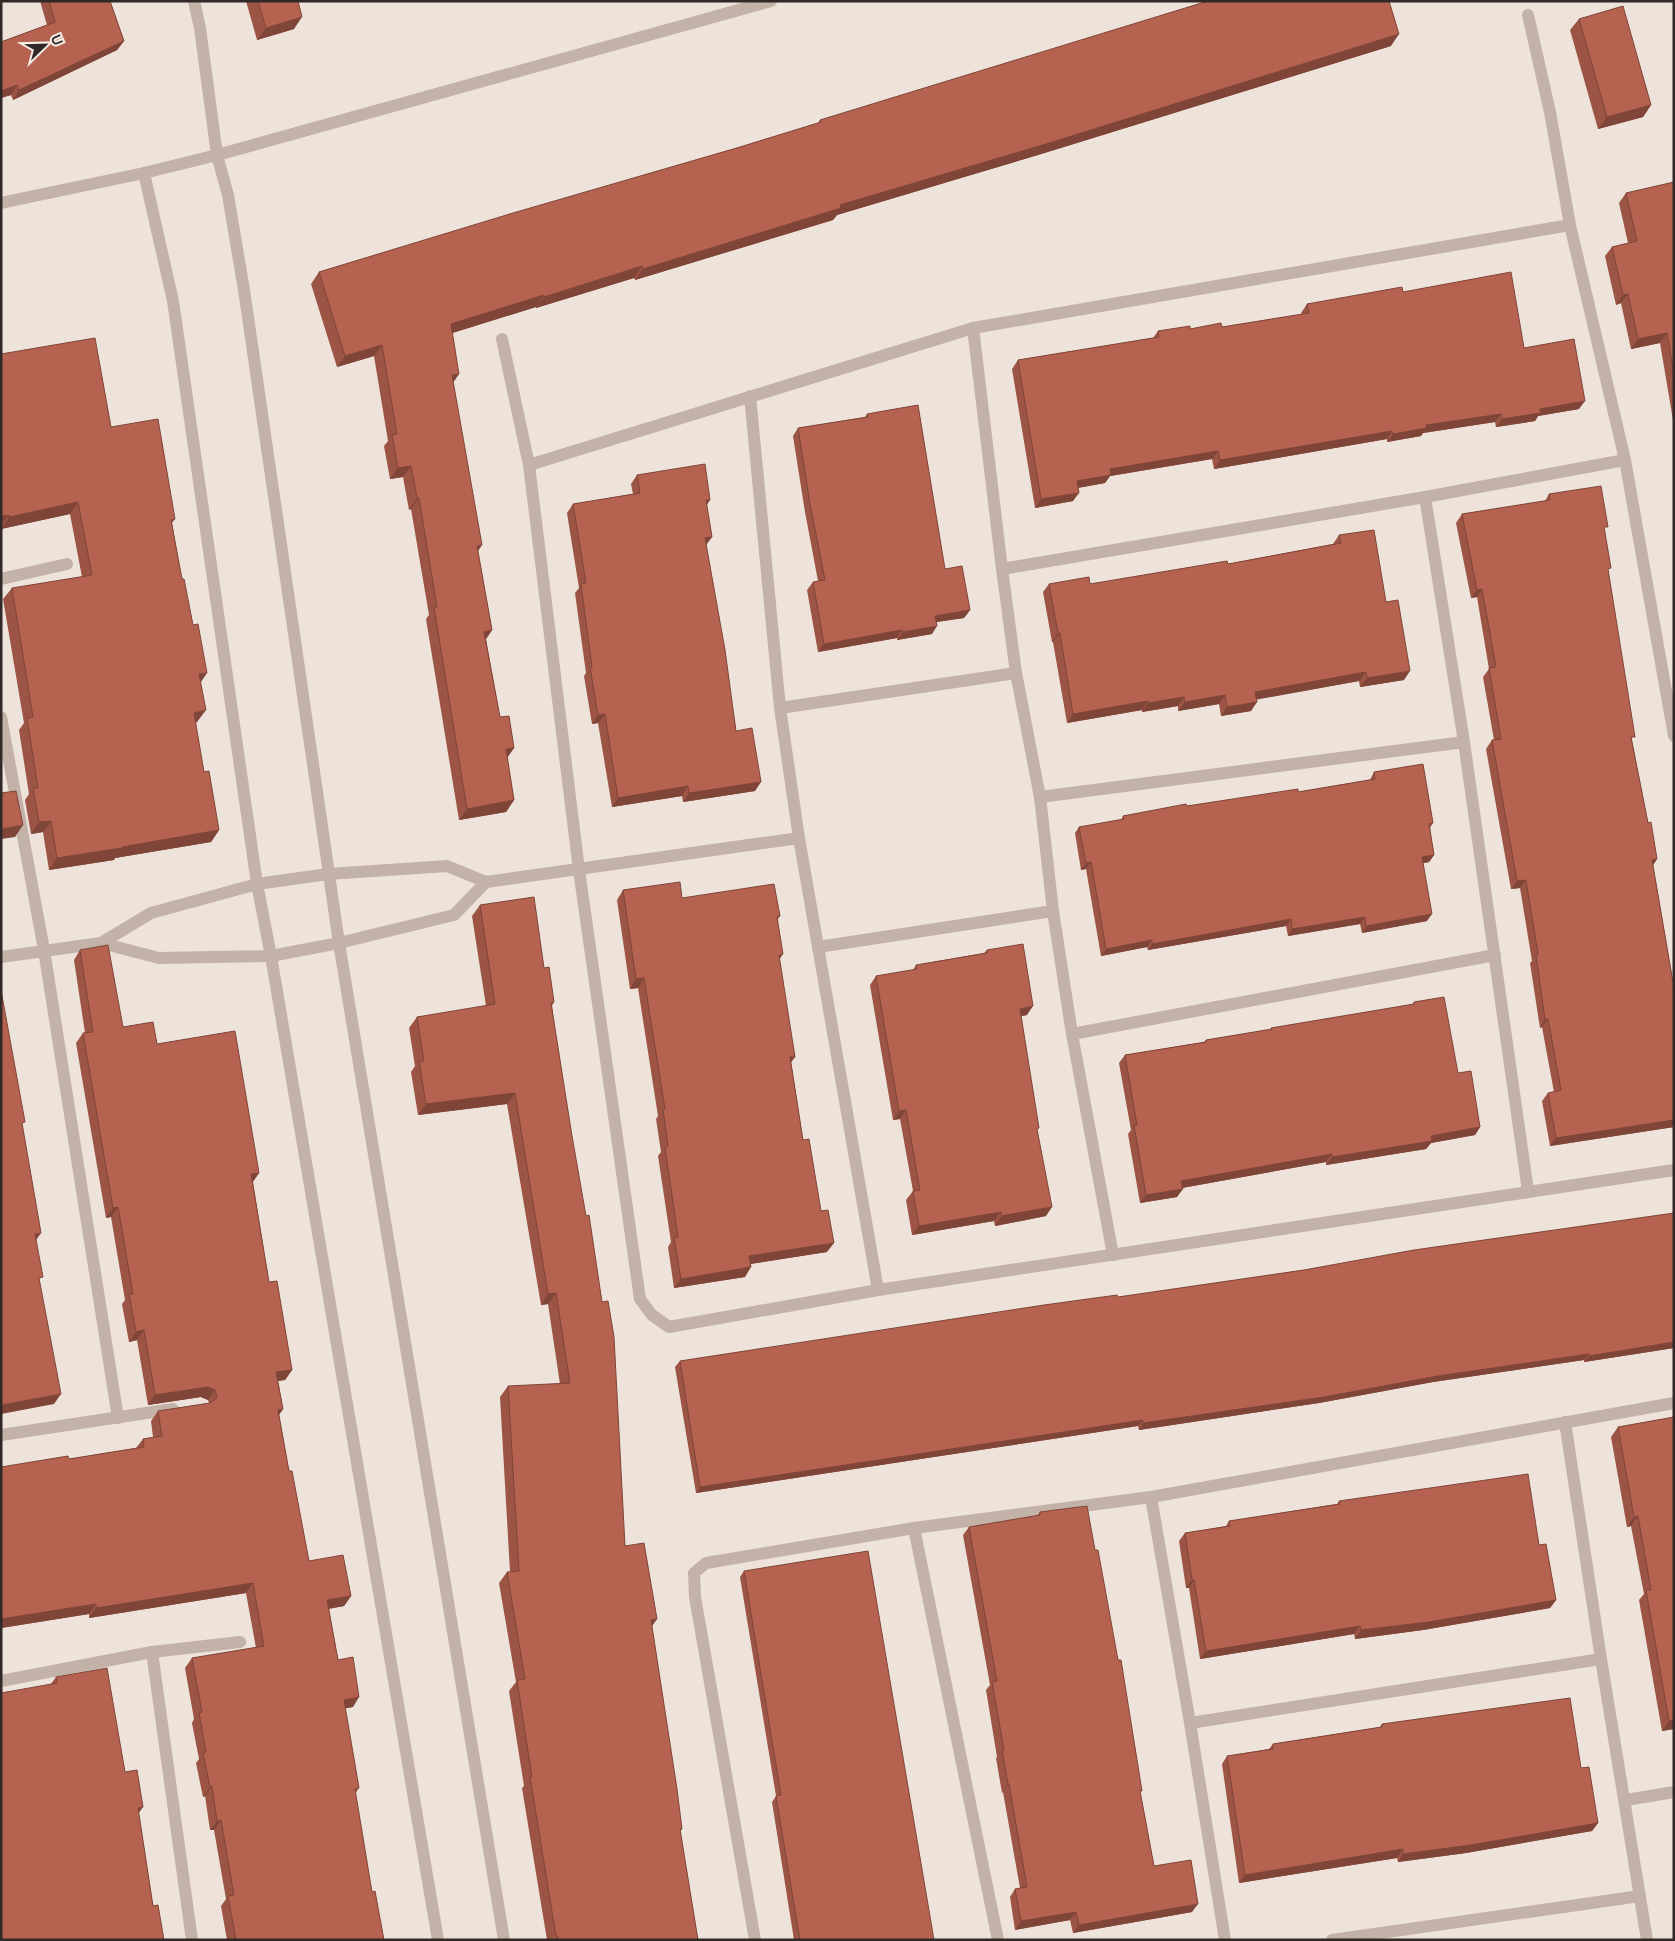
<svg xmlns="http://www.w3.org/2000/svg" width="1675" height="1941" font-family="Cabin,sans-serif">
<style>
.lines{fill:none;stroke-linecap:round;stroke-linejoin:round}
.minor{stroke:#c3b2a7;stroke-width:12}
.wall{fill:#9c5445}
.shaded-wall{fill:#7f4538}
.building{fill:#b56250;stroke:#7f4538}
</style>
<rect width="100%" height="100%" fill="#ede3da"/>
<g class="lines">
<g class="minor">
<polyline points="194,1 200,28 217,155 228,195 244,290 339,943 504,1940"/>
<polyline points="1528,15 1550,112 1570,225 1625,460 1674,736"/>
<polyline points="144,173 173,301 257,884 271,956 438,1940"/>
<polyline points="1,203 144,173 217,155 771,1"/>
<polyline points="973,328 1002,569 1016,673 1040,797 1053,911 1072,1034 1113,1255"/>
<polyline points="502,339 529,465 579,870 640,1299 652,1315 669,1327 878,1290 1674,1170"/>
<polyline points="750,396 780,708 799,838 878,1290"/>
<polyline points="529,465 973,328 1570,225"/>
<polyline points="1425,497 1464,742 1528,1191"/>
<polyline points="1002,569 1425,497 1625,460"/>
<polyline points="1,579 67,564"/>
<polyline points="780,708 1016,673"/>
<polyline points="1,717 44,950 118,1418"/>
<polyline points="1040,797 1464,742"/>
<polyline points="101,943 151,913 257,884 328,874 447,866 486,882 799,838"/>
<polyline points="818,947 1053,911"/>
<polyline points="1,957 101,943 159,958 271,956 339,943 454,915 486,882"/>
<polyline points="1072,1034 1495,955"/>
<polyline points="1565,1422 1601,1659 1647,1940"/>
<polyline points="1,1435 173,1409"/>
<polyline points="1151,1497 1190,1723 1225,1940"/>
<polyline points="914,1528 998,1940"/>
<polyline points="152,1652 192,1940"/>
<polyline points="1,1681 152,1652 240,1642"/>
<polyline points="1190,1723 1601,1659"/>
<polyline points="1626,1800 1674,1792"/>
<polyline points="755,1940 695,1597 694,1573 706,1563 914,1528 1151,1497 1674,1403"/>
<polyline points="1332,1940 1640,1896"/>
</g>
</g>
<g class="wall">
<polygon points="40,1 110,1 124,41 117,50 13,100 11,95 1,98 1,42 47,25"/>
<polygon points="246,1 298,1 294,29 257,40"/>
<polygon points="1579,19 1651,105 1643,117 1598,129 1570,30"/>
<polygon points="1391,46 1038,155 837,215 833,220 635,280 634,278 536,308 536,307 452,333 453,383 478,551 492,630 486,639 500,717 514,748 507,758 514,800 506,812 459,820 426,619 429,615 411,509 409,510 403,477 390,479 384,446 388,441 374,356 337,367 311,284 319,272 740,147 818,123 820,120"/>
<polygon points="1674,182 1674,426 1660,343 1631,349 1621,303 1616,305 1605,256 1612,247 1628,243 1619,203 1626,193"/>
<polygon points="1403,292 1524,348 1579,409 1538,416 1535,421 1496,427 1495,422 1423,433 1421,436 1387,442 1387,439 1214,469 1212,459 1110,476 1105,483 1078,488 1073,501 1035,508 1012,369 1018,360 1153,338 1158,331 1222,327 1302,314 1301,313 1307,304"/>
<polygon points="1,354 111,427 175,519 172,523 200,682 197,722 195,723 204,772 219,830 211,842 115,858 114,860 49,870 43,832 31,834 25,800 29,794 19,730 24,723 3,599 12,588 82,577 70,514 1,529"/>
<polygon points="867,414 945,569 970,610 964,618 936,622 932,634 897,640 897,638 818,652 807,590 813,582 818,581 805,512 793,436 798,428 865,417"/>
<polygon points="637,475 710,500 706,505 712,537 706,545 736,731 755,791 683,802 682,796 612,807 598,723 592,724 584,676 586,673 575,593 579,588 567,513 573,504 633,494 631,484"/>
<polygon points="1549,494 1605,531 1608,572 1632,741 1648,823 1657,859 1653,865 1674,988 1674,1127 1550,1146 1542,1101 1548,1093 1554,1092 1542,1027 1540,1028 1530,963 1532,961 1520,888 1511,889 1486,749 1492,740 1494,740 1483,677 1489,669 1477,597 1471,598 1456,523 1462,514 1545,501"/>
<polygon points="1339,535 1404,680 1360,687 1359,681 1257,699 1251,711 1221,716 1219,704 1178,711 1178,706 1142,712 1142,710 1067,723 1053,642 1052,642 1043,592 1049,584 1090,584 1228,564 1333,544"/>
<polygon points="1374,772 1433,823 1430,828 1434,855 1429,862 1423,863 1427,921 1362,933 1360,924 1288,936 1286,926 1148,950 1147,947 1101,956 1086,869 1081,870 1075,833 1079,827 1121,820 1123,816 1187,806 1298,792 1370,780"/>
<polygon points="623,890 682,898 780,916 778,919 779,960 795,1057 791,1062 803,1140 827,1252 751,1264 745,1277 674,1288 668,1247 671,1242 658,1156 661,1152 656,1119 658,1116 638,988 630,989 617,900"/>
<polygon points="480,905 544,968 554,1002 552,1006 625,1546 657,1619 652,1626 682,1829 680,1832 698,1940 547,1940 522,1788 524,1786 509,1691 516,1682 499,1583 507,1572 510,1572 500,1397 508,1386 560,1384 548,1304 541,1305 507,1104 418,1115 411,1072 415,1066 409,1028 417,1017 486,1006 472,916"/>
<polygon points="80,950 123,1027 157,1044 259,1173 253,1182 269,1282 292,1370 285,1380 278,1381 283,1409 279,1415 289,1471 309,1561 351,1596 344,1606 329,1609 338,1660 353,1707 345,1708 359,1788 355,1794 372,1892 384,1940 227,1940 221,1906 226,1899 214,1830 210,1830 205,1796 203,1797 196,1763 199,1759 192,1723 194,1719 185,1668 192,1658 256,1648 246,1593 89,1618 89,1614 1,1628 1,1467 69,1459 136,1448 143,1439 153,1437 151,1421 158,1411 209,1403 208,1400 201,1397 148,1405 137,1340 129,1342 122,1304 125,1300 111,1217 106,1218 76,1043 83,1033 85,1033 74,960"/>
<polygon points="987,950 1027,1015 1021,1016 1037,1131 1046,1216 995,1226 994,1221 912,1235 906,1200 913,1191 900,1119 893,1120 870,985 876,976 913,970 916,965 984,953"/>
<polygon points="1414,1002 1458,1073 1480,1127 1475,1135 1431,1143 1426,1149 1326,1165 1326,1162 1182,1188 1177,1197 1140,1203 1128,1134 1131,1130 1119,1063 1125,1055 1204,1042 1206,1040 1270,1030 1271,1028 1412,1005"/>
<polygon points="1674,1213 1674,1348 1584,1362 1584,1360 1433,1382 1319,1403 1139,1430 1138,1426 696,1493 675,1367 680,1361 1304,1270"/>
<polygon points="1674,1417 1674,1729 1662,1731 1639,1600 1644,1594 1631,1526 1627,1527 1611,1437 1618,1427"/>
<polygon points="1339,1501 1539,1545 1556,1600 1550,1608 1423,1630 1355,1639 1354,1634 1200,1659 1189,1588 1186,1588 1179,1541 1185,1533 1226,1526 1229,1521 1337,1504"/>
<polygon points="1040,1512 1095,1550 1154,1866 1192,1912 1073,1933 1070,1920 1015,1930 1010,1897 1015,1889 1020,1888 1003,1792 1002,1793 996,1758 997,1757 986,1690 990,1685 963,1535 969,1527 1037,1516"/>
<polygon points="744,1571 934,1940 794,1940 772,1802 776,1796 740,1577"/>
<polygon points="56,1677 125,1772 139,1814 153,1906 51,1684"/>
<polygon points="1382,1724 1581,1768 1598,1823 1592,1831 1466,1853 1398,1862 1397,1858 1239,1883 1222,1764 1227,1756 1269,1749 1273,1744 1380,1727"/>
</g>
<g class="shaded-wall">
<polygon points="302,17 294,29 257,40 266,28"/>
<polygon points="1399,34 1391,46 1038,155 837,215 833,220 635,280 643,269 840,205"/>
<polygon points="124,41 117,50 13,100 19,90"/>
<polygon points="17,85 11,95 1,98 1,91"/>
<polygon points="1651,105 1643,117 1598,129 1607,117"/>
<polygon points="642,266 634,278 536,308 544,297"/>
<polygon points="1628,294 1621,303 1616,305 1623,295"/>
<polygon points="544,295 536,307 443,336 451,324"/>
<polygon points="1667,333 1660,343 1631,349 1638,339"/>
<polygon points="382,345 374,356 337,367 345,356"/>
<polygon points="459,374 451,386 452,375"/>
<polygon points="1585,401 1579,409 1538,416 1535,421 1496,427 1502,419 1540,409"/>
<polygon points="1501,414 1495,422 1423,433 1421,436 1387,442 1393,434 1426,425"/>
<polygon points="1392,431 1387,439 1214,469 1220,460"/>
<polygon points="1218,451 1212,459 1110,476 1105,483 1071,489 1077,481 1110,469"/>
<polygon points="411,466 403,477 390,479 398,468"/>
<polygon points="1079,493 1073,501 1035,508 1041,499"/>
<polygon points="417,498 419,498 411,509 409,510"/>
<polygon points="706,500 710,500 704,509"/>
<polygon points="78,502 70,514 1,529 9,517"/>
<polygon points="9,515 1,525 1,516"/>
<polygon points="712,537 705,546 705,538"/>
<polygon points="482,545 474,557 477,546"/>
<polygon points="1482,589 1477,597 1471,598 1477,590"/>
<polygon points="970,610 964,618 930,623 935,616"/>
<polygon points="937,626 932,634 897,640 903,632"/>
<polygon points="492,630 484,642 484,632"/>
<polygon points="902,630 897,638 818,652 824,644"/>
<polygon points="1058,633 1060,633 1053,642 1052,642"/>
<polygon points="1410,671 1404,680 1360,687 1367,678"/>
<polygon points="1366,672 1359,681 1249,701 1255,692"/>
<polygon points="207,673 199,685 199,674"/>
<polygon points="1225,695 1219,704 1178,711 1185,702"/>
<polygon points="1184,697 1178,706 1142,712 1148,703"/>
<polygon points="1148,701 1142,710 1067,723 1073,714"/>
<polygon points="1257,702 1251,711 1221,716 1227,707"/>
<polygon points="206,710 197,722 185,724 194,713"/>
<polygon points="605,714 598,723 592,724 598,715"/>
<polygon points="514,748 506,759 506,749"/>
<polygon points="761,782 755,791 683,802 689,793"/>
<polygon points="688,786 682,796 612,807 618,798"/>
<polygon points="514,800 506,812 459,820 467,809"/>
<polygon points="51,821 43,832 31,834 39,822"/>
<polygon points="23,825 15,837 1,839 1,829"/>
<polygon points="219,830 211,842 115,858 114,860 49,870 57,858"/>
<polygon points="1434,855 1429,862 1418,864 1422,857"/>
<polygon points="1657,859 1651,868 1652,860"/>
<polygon points="1091,862 1086,869 1081,870 1086,863"/>
<polygon points="1526,880 1520,888 1511,889 1517,881"/>
<polygon points="1432,914 1427,921 1362,933 1366,926"/>
<polygon points="1365,917 1360,924 1288,936 1292,929"/>
<polygon points="1291,919 1286,926 1148,950 1152,944"/>
<polygon points="1152,940 1147,947 1101,956 1106,949"/>
<polygon points="783,954 777,963 779,955"/>
<polygon points="644,978 638,988 630,989 636,979"/>
<polygon points="1033,1006 1027,1015 1013,1018 1020,1009"/>
<polygon points="1545,1019 1548,1019 1542,1027 1540,1028"/>
<polygon points="790,1057 795,1057 788,1066"/>
<polygon points="515,1093 507,1104 418,1115 426,1104"/>
<polygon points="906,1110 900,1119 893,1120 899,1111"/>
<polygon points="1674,1120 1674,1127 1550,1146 1556,1138"/>
<polygon points="1480,1127 1475,1135 1431,1143 1426,1149 1326,1165 1332,1157 1431,1136"/>
<polygon points="1332,1154 1326,1162 1176,1189 1181,1181"/>
<polygon points="259,1173 252,1182 251,1174"/>
<polygon points="1183,1189 1177,1197 1140,1203 1146,1195"/>
<polygon points="118,1207 111,1217 106,1218 113,1208"/>
<polygon points="1052,1207 1046,1216 995,1226 1001,1216"/>
<polygon points="1001,1212 994,1221 912,1235 919,1226"/>
<polygon points="41,1233 34,1243 35,1234"/>
<polygon points="834,1243 827,1252 743,1265 749,1256"/>
<polygon points="751,1267 745,1277 674,1288 681,1279"/>
<polygon points="556,1293 548,1304 541,1305 548,1294"/>
<polygon points="144,1330 137,1340 129,1342 136,1332"/>
<polygon points="1674,1342 1674,1348 1584,1362 1589,1356"/>
<polygon points="1589,1354 1584,1360 1433,1382 1319,1403 1139,1430 1143,1423 1438,1376"/>
<polygon points="292,1370 285,1380 269,1382 276,1372"/>
<polygon points="208,1387 215,1390 208,1400 201,1397 148,1405 155,1395"/>
<polygon points="61,1394 54,1404 1,1414 1,1405"/>
<polygon points="283,1409 276,1419 278,1410"/>
<polygon points="1143,1420 1138,1426 696,1493 700,1487"/>
<polygon points="1638,1516 1631,1526 1627,1527 1634,1517"/>
<polygon points="1192,1580 1194,1580 1189,1588 1186,1588"/>
<polygon points="253,1583 246,1593 89,1618 96,1608"/>
<polygon points="351,1596 344,1606 320,1610 327,1600"/>
<polygon points="1556,1600 1550,1608 1423,1630 1355,1639 1361,1630"/>
<polygon points="96,1604 89,1614 1,1628 1,1619"/>
<polygon points="657,1619 649,1630 651,1620"/>
<polygon points="1360,1626 1354,1634 1200,1659 1206,1651"/>
<polygon points="359,1697 353,1707 337,1710 344,1700"/>
<polygon points="1674,1720 1674,1729 1662,1731 1669,1721"/>
<polygon points="1008,1784 1009,1784 1003,1792 1002,1793"/>
<polygon points="212,1786 205,1796 203,1797 210,1787"/>
<polygon points="143,1807 136,1817 138,1808"/>
<polygon points="221,1820 214,1830 210,1830 217,1821"/>
<polygon points="1598,1823 1592,1831 1466,1853 1398,1862 1403,1854"/>
<polygon points="1403,1849 1397,1858 1239,1883 1245,1875"/>
<polygon points="1198,1904 1192,1912 1073,1933 1079,1925"/>
<polygon points="1076,1912 1070,1920 1015,1930 1021,1921"/>
</g>
<g class="building">
<polygon points="49,1 110,1 124,41 19,90 17,85 1,91 1,42 55,22"/>
<polygon points="258,1 298,1 302,17 266,28"/>
<polygon points="1208,1 1389,1 1399,34 1046,144 840,205 841,208 643,269 642,266 544,297 544,295 451,324 459,374 452,375 482,545 477,546 492,630 484,632 500,717 509,716 514,748 506,749 514,800 467,809 434,607 437,607 419,498 417,498 411,466 398,468 392,435 397,434 382,345 345,356 319,272 513,213 740,147 821,122 820,120"/>
<polygon points="1623,6 1651,105 1607,117 1579,19"/>
<polygon points="1674,182 1674,375 1667,333 1638,339 1628,294 1623,295 1612,247 1637,241 1626,193"/>
<polygon points="1511,272 1524,348 1574,339 1585,401 1540,409 1541,413 1502,419 1501,414 1426,425 1427,428 1393,434 1392,431 1220,460 1218,451 1110,469 1111,475 1077,481 1079,493 1041,499 1018,360 1159,337 1158,331 1190,326 1190,329 1221,323 1222,327 1309,313 1307,304 1402,287 1403,292"/>
<polygon points="95,338 111,427 158,419 175,519 171,520 182,579 184,579 193,625 198,624 207,673 199,674 206,710 194,713 204,772 209,771 219,830 122,847 122,848 57,858 51,821 39,822 33,788 38,788 27,718 33,717 12,588 92,575 78,502 9,517 9,515 1,516 1,354"/>
<polygon points="918,405 945,569 962,566 970,610 935,616 937,626 903,632 902,630 824,644 813,582 825,580 810,504 798,428 868,417 867,414"/>
<polygon points="705,464 710,500 706,500 712,537 705,538 725,650 736,731 752,728 761,782 689,793 688,786 618,798 605,714 598,715 590,667 592,667 581,584 586,583 573,504 640,493 637,475"/>
<polygon points="1601,486 1608,527 1604,527 1611,568 1608,569 1635,737 1631,737 1648,823 1651,822 1657,859 1652,860 1674,988 1674,1120 1556,1138 1548,1093 1561,1090 1548,1019 1545,1019 1536,955 1538,954 1526,880 1517,881 1492,740 1501,739 1489,668 1496,667 1482,589 1477,590 1462,514 1550,500 1549,494"/>
<polygon points="1374,530 1386,602 1398,600 1410,671 1367,678 1366,672 1255,692 1257,702 1227,707 1225,695 1185,702 1184,697 1148,703 1148,701 1073,714 1060,633 1058,633 1049,584 1089,577 1090,584 1227,561 1228,564 1341,543 1339,535"/>
<polygon points="1423,764 1433,823 1429,824 1434,855 1422,857 1432,914 1366,926 1365,917 1292,929 1291,919 1152,944 1152,940 1106,949 1091,862 1086,863 1079,827 1124,819 1123,816 1186,804 1187,806 1298,789 1298,792 1375,779 1374,772"/>
<polygon points="16,791 23,825 1,829 1,793"/>
<polygon points="680,882 682,898 774,884 780,916 777,917 783,954 779,955 795,1057 790,1057 803,1140 809,1139 821,1211 828,1210 834,1243 749,1256 751,1267 681,1279 674,1237 678,1237 665,1147 668,1146 663,1110 665,1109 644,978 636,979 623,890"/>
<polygon points="534,897 544,968 549,967 554,1002 551,1003 572,1136 586,1216 589,1215 602,1302 608,1301 614,1337 625,1546 644,1543 657,1619 651,1620 677,1789 682,1829 680,1829 698,1940 558,1940 558,1936 556,1936 530,1777 532,1777 517,1680 525,1679 507,1572 519,1571 508,1386 570,1383 556,1293 548,1294 515,1093 426,1104 419,1061 424,1061 417,1017 495,1004 480,905"/>
<polygon points="1023,944 1033,1006 1020,1009 1039,1128 1037,1129 1052,1207 1001,1216 1001,1212 919,1226 913,1191 920,1190 906,1110 899,1111 876,976 917,969 916,965 987,953 987,950"/>
<polygon points="108,945 123,1027 153,1022 157,1044 235,1031 259,1173 251,1174 269,1282 277,1281 292,1370 276,1372 283,1409 278,1410 289,1471 292,1471 309,1561 343,1555 351,1596 327,1600 338,1660 353,1657 359,1697 344,1700 359,1788 355,1789 372,1892 375,1891 384,1940 236,1940 228,1896 234,1895 221,1820 217,1821 212,1786 210,1787 203,1753 206,1752 199,1713 202,1712 192,1658 264,1646 253,1583 96,1608 96,1604 1,1619 1,1467 68,1456 69,1459 144,1447 143,1439 162,1436 158,1411 210,1403 217,1398 215,1390 208,1387 155,1395 144,1330 136,1332 129,1294 133,1294 118,1207 113,1208 83,1033 93,1032 80,950"/>
<polygon points="1,990 25,1122 22,1123 41,1233 35,1234 43,1277 39,1278 61,1394 1,1405"/>
<polygon points="1444,997 1458,1073 1471,1071 1480,1127 1431,1136 1432,1141 1332,1157 1332,1154 1181,1181 1183,1189 1146,1195 1134,1125 1137,1125 1125,1055 1206,1042 1206,1040 1272,1029 1271,1028 1414,1004 1414,1002"/>
<polygon points="1674,1213 1674,1342 1589,1356 1589,1354 1438,1376 1324,1397 1143,1423 1143,1420 700,1487 680,1361 1044,1305 1117,1295 1118,1297 1304,1270 1414,1250"/>
<polygon points="1674,1417 1674,1720 1669,1721 1646,1590 1651,1590 1638,1516 1634,1517 1618,1427"/>
<polygon points="1528,1474 1539,1545 1546,1544 1556,1600 1429,1622 1361,1630 1360,1626 1206,1651 1194,1580 1192,1580 1185,1533 1230,1526 1229,1521 1340,1504 1339,1501"/>
<polygon points="1087,1506 1095,1550 1098,1550 1118,1660 1121,1660 1142,1791 1140,1791 1154,1866 1191,1860 1198,1904 1079,1925 1076,1912 1021,1921 1015,1889 1027,1887 1009,1784 1008,1784 1002,1750 1004,1750 992,1682 997,1681 969,1527 1040,1515 1040,1512"/>
<polygon points="868,1551 934,1940 800,1940 776,1796 781,1795 744,1571"/>
<polygon points="107,1668 125,1772 137,1770 143,1807 138,1808 153,1906 158,1905 164,1940 1,1940 1,1693 57,1683 56,1677"/>
<polygon points="1570,1698 1581,1768 1589,1767 1598,1823 1471,1845 1403,1854 1403,1849 1245,1875 1227,1756 1273,1749 1273,1744 1382,1727 1382,1724"/>
</g>
<rect width="1675" height="1941" fill="none" stroke="#312927" stroke-width="5"/>
<g transform="translate(45 45) rotate(67)" stroke="#f6ede5" stroke-width="4" paint-order="stroke">
<path d="M0-4L9 19L0 12L-9 19Z" fill="#312927"/>
<text y="-8" font-size="14" font-weight="bold" text-anchor="middle" fill="#312927">U</text>
</g>
</svg>
